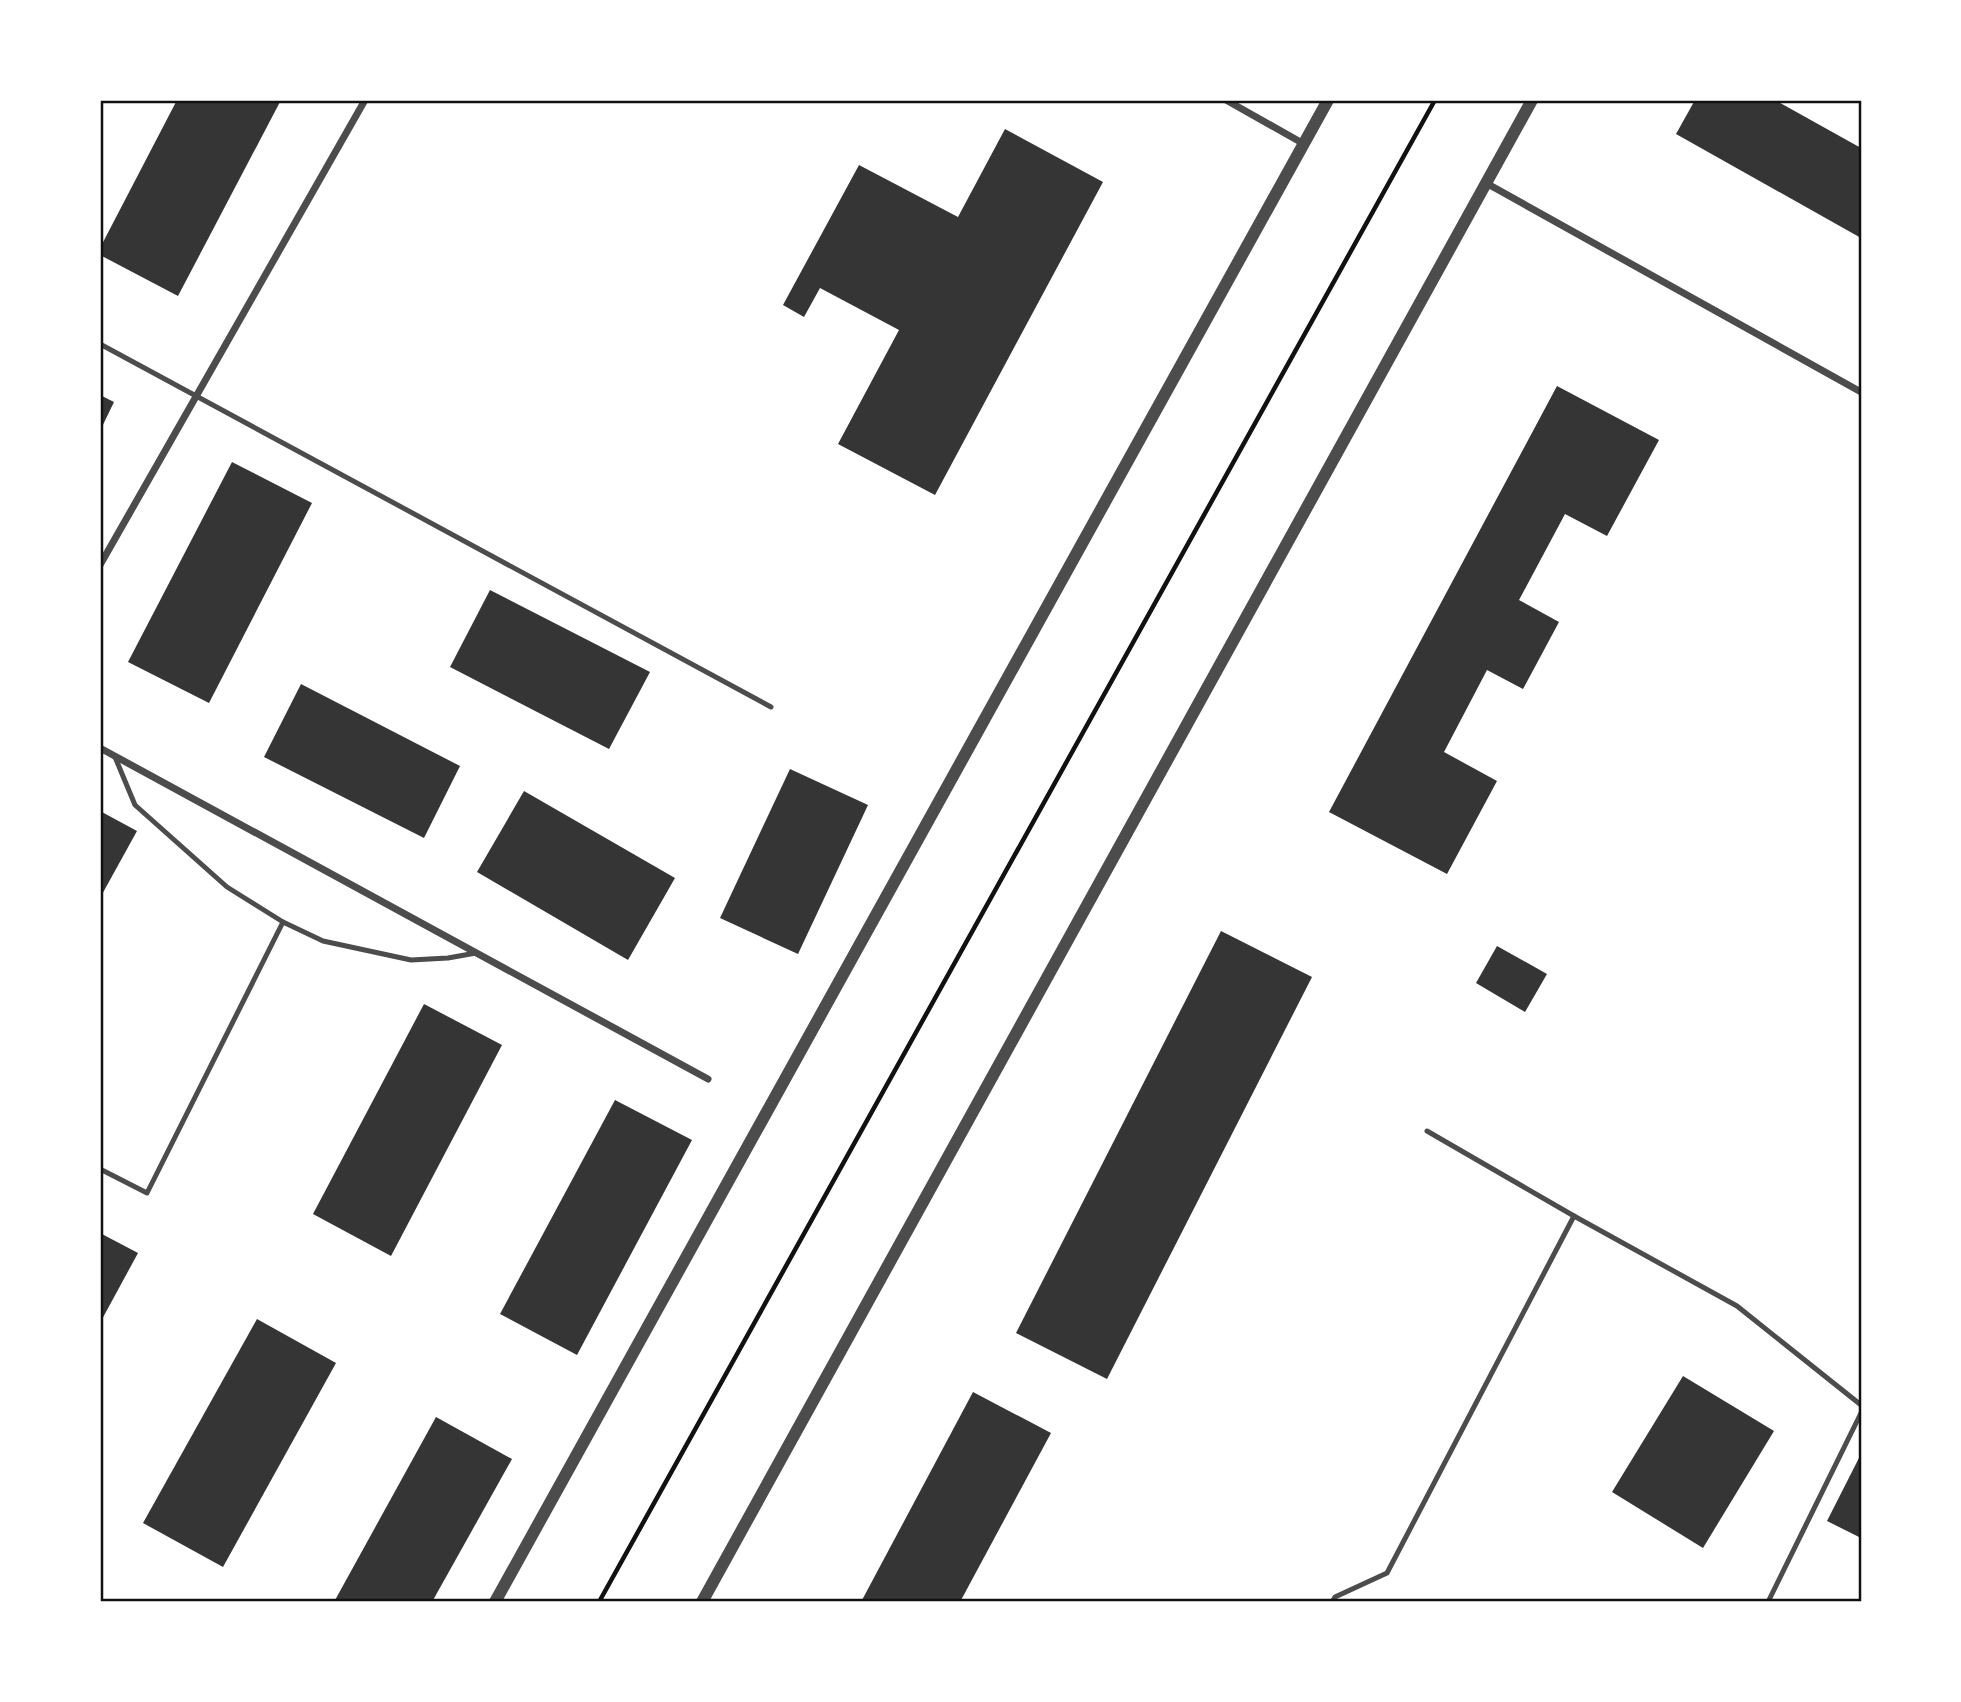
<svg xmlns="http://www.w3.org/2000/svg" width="1961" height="1702" font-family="'Source Sans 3',sans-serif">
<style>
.building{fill:#353535}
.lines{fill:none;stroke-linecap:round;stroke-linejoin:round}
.path{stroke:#111;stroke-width:4.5}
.service{stroke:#4c4c4c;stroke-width:5}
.minor{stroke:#4c4c4c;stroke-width:7}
.tertiary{stroke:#4c4c4c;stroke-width:12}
.neatline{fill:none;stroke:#111;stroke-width:2.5}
</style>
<rect width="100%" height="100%" fill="#fff"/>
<g class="building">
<polygon points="177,100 281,100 178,296 100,255 100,248"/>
<polygon points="1695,100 1775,100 1861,148 1861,238 1676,134"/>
<polygon points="1005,129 1103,182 935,495 838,444 899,330 820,288 804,317 783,305 859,165 958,217"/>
<polygon points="1557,386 1659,440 1607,536 1565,514 1519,600 1559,622 1523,689 1487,670 1444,752 1497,781 1447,874 1329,812"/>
<polygon points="100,395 114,402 100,431"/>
<polygon points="232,462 312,503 209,703 128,662"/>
<polygon points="490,590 650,672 609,749 450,667"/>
<polygon points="301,684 460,766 424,838 264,757"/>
<polygon points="790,769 868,805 798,954 720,918"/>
<polygon points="524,791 675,878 628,960 477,872"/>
<polygon points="100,811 137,831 100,898"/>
<polygon points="1221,931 1312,977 1107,1379 1016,1333"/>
<polygon points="1497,946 1547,974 1525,1012 1476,983"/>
<polygon points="424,1004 502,1045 391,1256 313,1214"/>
<polygon points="615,1100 692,1140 577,1355 500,1314"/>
<polygon points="100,1233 138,1253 100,1323"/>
<polygon points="257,1319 336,1363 223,1567 143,1523"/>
<polygon points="1683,1376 1774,1431 1703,1548 1612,1492"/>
<polygon points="973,1392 1051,1433 960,1602 861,1602"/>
<polygon points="436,1417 512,1459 432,1602 334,1602"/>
<polygon points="1861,1454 1861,1538 1827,1521"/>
</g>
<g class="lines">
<polyline class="path" points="599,1602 1435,100"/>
<g class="service">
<polyline points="100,344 771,707"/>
<polyline points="283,922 323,941 411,960 448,958 476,953"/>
<polyline points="1427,1131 1574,1216"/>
<polyline points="100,1169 147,1193 283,922 227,887 135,805 115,757"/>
<polyline points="1332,1602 1335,1597 1387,1573 1574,1216 1737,1306 1861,1405"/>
<polyline points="1768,1602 1861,1413"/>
</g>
<g class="minor">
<polyline points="1226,100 1304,144"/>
<polyline points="1486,183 1861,392"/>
<polyline points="100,565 365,100"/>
<polyline points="100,748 708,1079"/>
</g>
<g class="tertiary">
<polyline points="495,1602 1328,100"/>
<polyline points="702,1602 1532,100"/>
</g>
</g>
<rect width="1961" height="1702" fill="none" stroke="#ffffff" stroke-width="203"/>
<rect x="102" y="102" width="1758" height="1498" class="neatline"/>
</svg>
